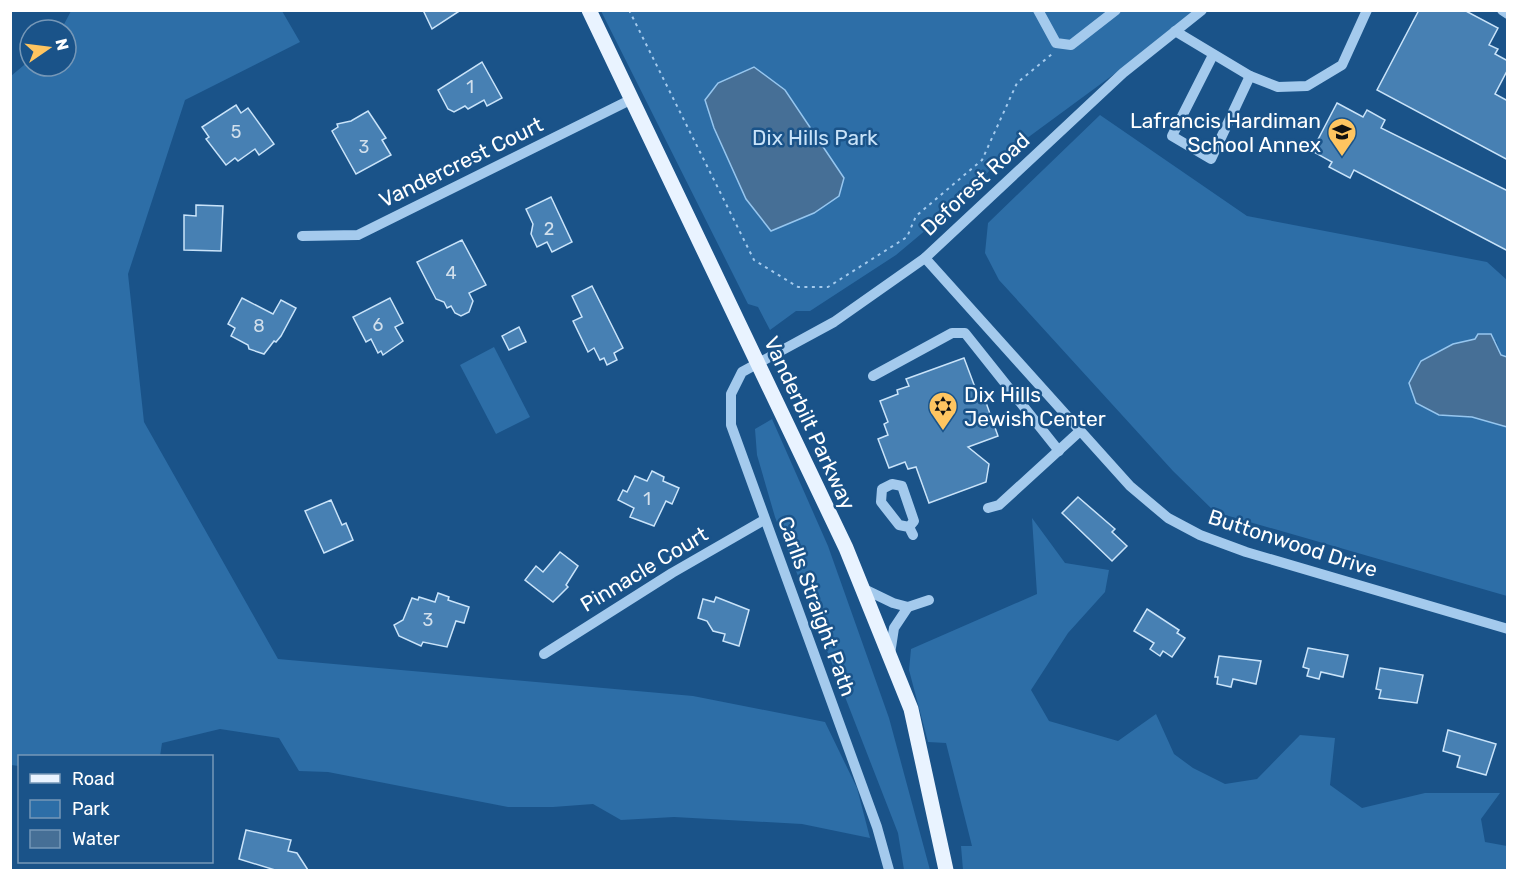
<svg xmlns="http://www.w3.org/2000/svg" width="1518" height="881" font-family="Rubik,sans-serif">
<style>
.green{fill:#2d6ea7}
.water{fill:#466f96;stroke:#96c6ef;stroke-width:1.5}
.building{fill:#4780b3;stroke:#c9e3f9;stroke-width:1.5}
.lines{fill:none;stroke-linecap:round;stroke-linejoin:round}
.path{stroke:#a4caed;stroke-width:2;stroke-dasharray:3 4.5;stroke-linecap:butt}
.minor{stroke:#a4caed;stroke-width:10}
.major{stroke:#e9f3ff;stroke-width:15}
.labels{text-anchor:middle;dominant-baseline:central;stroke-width:5;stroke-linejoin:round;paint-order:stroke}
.number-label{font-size:18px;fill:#d1dfec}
.poi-label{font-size:21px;fill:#fff;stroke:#1a5389;text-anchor:end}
.park-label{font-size:21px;fill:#c9e3f9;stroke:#1a5389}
.street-label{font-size:21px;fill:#fff;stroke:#1a5389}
</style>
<rect width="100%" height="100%" fill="#1a5389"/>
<g class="green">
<polygon points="71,11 282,11 300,42 185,100 128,274 144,422 278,659 693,696 825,722 857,788 870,838 802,824 674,817 621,820 593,804 553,807 508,807 328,772 299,771 279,738 220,729 162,743 160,756 20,756 19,766 11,765 11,76 30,60 30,66 66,66 66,30 61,30"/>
<polygon points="601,11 1200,11 1004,155 964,198 896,255 810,311 796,311 770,330 758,307 748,304"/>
<path d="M1100,115L1247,216L1487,262L1507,280V357L1501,355L1496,341C1466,338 1447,348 1421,361L1416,403L1439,415L1472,417L1507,427V596L1215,512L1173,471L999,280L985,253L988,223Z"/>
<polygon points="494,347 530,417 496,434 460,365"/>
<polygon points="772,419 828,546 889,718 930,870 904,870 898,833 775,517 757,455 755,429"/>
<polygon points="1032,518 1065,563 1109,570 1105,592 1068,633 1031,690 1049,721 1118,741 1156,714 1174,754 1193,768 1225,784 1257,779 1300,735 1335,738 1330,785 1362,808 1425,793 1500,793 1481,819 1485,842 1507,846 1507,870 963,870 961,846 972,846 946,743 928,742 909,670 911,649 1037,594"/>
</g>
<g class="water">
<polygon points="754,67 785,90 844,178 839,196 814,213 771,231 746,199 714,128 705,100 718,83"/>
<polygon points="1478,334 1491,334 1501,355 1507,357 1507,427 1472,417 1439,415 1416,403 1409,383 1421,361 1453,344 1475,339"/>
</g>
<g class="building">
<polygon points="423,10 461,10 432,29"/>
<polygon points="1419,10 1464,10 1498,28 1489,45 1498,49 1495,54 1508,61 1508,69 1495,94 1508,101 1508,160 1377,90"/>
<polygon points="482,62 502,98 487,106 484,100 468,109 465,106 454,112 448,109 438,90"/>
<polygon points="1337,103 1363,117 1367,110 1385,120 1381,128 1508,191 1508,251 1354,170 1350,178 1329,167 1332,162 1312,151"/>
<polygon points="236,105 241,113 248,108 274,144 259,155 255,149 238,161 235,158 226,165 206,139 209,137 202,127"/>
<polygon points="368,111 386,138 382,140 391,155 356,174 332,131 338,127 337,124 351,121"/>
<polygon points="551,197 572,242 552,252 547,242 537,247 531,234 533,224 526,209"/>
<polygon points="196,205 223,206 221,251 184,250 184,215 196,216"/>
<polygon points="462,240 486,285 469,293 473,301 469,312 461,316 455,313 451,306 447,308 444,302 436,299 417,262"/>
<polygon points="592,286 623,348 614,353 617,360 607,365 604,358 600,360 594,348 588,352 573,321 582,317 572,296"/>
<polygon points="242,298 273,314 281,300 296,308 281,336 276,342 274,341 264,354 249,349 248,345 231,336 235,328 228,324"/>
<polygon points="390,298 403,323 395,327 403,341 383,355 381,351 378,353 371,339 366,342 353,317"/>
<polygon points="519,327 526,342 509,350 502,336"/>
<polygon points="964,358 979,398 984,397 998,436 968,447 989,464 986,482 929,503 916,467 908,469 905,462 889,468 878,439 888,435 884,424 888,422 880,401 898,394 897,390 909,386 906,379"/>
<polygon points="652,471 664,477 663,481 679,488 672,504 666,501 654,526 630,517 634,508 618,500 623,490 627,492 635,476 647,481"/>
<polygon points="1078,497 1115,529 1112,532 1127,546 1112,561 1062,513"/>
<polygon points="331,500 342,525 346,523 353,540 324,553 305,511"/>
<polygon points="560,552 578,566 566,585 568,587 553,602 525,580 536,566 543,572"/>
<polygon points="438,593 449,597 448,600 469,607 464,623 456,621 447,647 423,642 421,646 399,636 394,625 403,620 412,598 418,600 419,597 435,602"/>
<polygon points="716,597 749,610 739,646 723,641 725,634 713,631 707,621 698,618 703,599 714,602"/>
<polygon points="1147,609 1179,630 1177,633 1185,638 1172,657 1163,651 1160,656 1150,649 1154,643 1134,631"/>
<polygon points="1308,648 1348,655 1343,677 1321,672 1319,679 1307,676 1309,669 1303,667"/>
<polygon points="1219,656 1261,661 1256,684 1233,679 1231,687 1217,684 1218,677 1215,677"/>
<polygon points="1380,668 1423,675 1417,703 1379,698 1381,690 1376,689"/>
<polygon points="1448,730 1496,744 1486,775 1457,767 1460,756 1443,751"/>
<polygon points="246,830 291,840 288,851 297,853 308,870 275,870 239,859"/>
</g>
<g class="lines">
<polyline class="path" points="629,10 754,260 798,287 828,287 907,237 916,216 982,160 1017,83 1052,54"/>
<g class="minor">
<polyline points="1038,10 1056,43 1071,45 1116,10"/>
<polyline points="1502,10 1508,14"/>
<polyline points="1175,31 1250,76 1278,87 1307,86 1342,65 1367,10"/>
<polyline points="1213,55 1172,136 1211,159 1250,76"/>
<polyline points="302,236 358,235 632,99"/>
<polyline points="925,258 1130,486 1168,518 1200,535 1246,552 1508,629"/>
<polyline points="873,376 952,333 965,333 1059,451"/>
<polyline points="988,508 999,505 1080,431"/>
<polyline points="909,527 899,525 881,502 882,489 892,484 902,486 914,521 909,527 913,535"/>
<polyline points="862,588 893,603 908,607 894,628 890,654"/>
<polyline points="908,607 929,600"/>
<polyline points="544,654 672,573 764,520"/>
<polyline points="889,870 877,827 731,425 731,394 742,372 834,322 925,258 1123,73 1202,10"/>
</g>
<polyline class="major" points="589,10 846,548 911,709 946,870"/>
</g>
<defs>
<g id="school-pin" transform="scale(1.5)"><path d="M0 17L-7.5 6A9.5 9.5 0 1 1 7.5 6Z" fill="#ffc560" stroke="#1a5389"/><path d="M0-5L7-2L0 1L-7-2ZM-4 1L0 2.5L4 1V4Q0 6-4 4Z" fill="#111"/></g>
<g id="synagogue-pin" transform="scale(1.5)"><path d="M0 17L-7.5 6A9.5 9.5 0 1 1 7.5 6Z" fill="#ffc560" stroke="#1a5389"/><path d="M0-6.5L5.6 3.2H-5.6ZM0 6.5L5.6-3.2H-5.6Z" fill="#111"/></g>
</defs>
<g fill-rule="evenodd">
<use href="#school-pin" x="1342" y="132"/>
<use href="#synagogue-pin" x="943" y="406"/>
</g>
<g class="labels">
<g class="number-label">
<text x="470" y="87">1</text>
<text x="236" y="132">5</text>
<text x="364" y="147">3</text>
<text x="549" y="229">2</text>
<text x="451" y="273">4</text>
<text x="378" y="325">6</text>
<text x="259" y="326">8</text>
<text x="647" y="499">1</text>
<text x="428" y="620">3</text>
</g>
<g class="poi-label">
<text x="1321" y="120">Lafrancis Hardiman<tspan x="1321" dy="24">School Annex</tspan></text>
<text x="964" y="394" text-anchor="start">Dix Hills<tspan x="964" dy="24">Jewish Center</tspan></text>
</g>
<g class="park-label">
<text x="815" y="137">Dix Hills Park</text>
</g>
<g class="street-label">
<text transform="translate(461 162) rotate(-26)">Vandercrest Court</text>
<text transform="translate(975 184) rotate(-43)">Deforest Road</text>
<text transform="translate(810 423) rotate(65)">Vanderbilt Parkway</text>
<text transform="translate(1293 543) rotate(18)">Buttonwood Drive</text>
<text transform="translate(644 569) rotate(-31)">Pinnacle Court</text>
<text transform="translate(817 606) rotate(70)">Carlls Straight Path</text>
</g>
</g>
<rect width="1518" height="881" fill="none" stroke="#ffffff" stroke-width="24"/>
<rect x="18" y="755" width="195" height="108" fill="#1a5389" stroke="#7698b8" stroke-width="1.5"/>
<rect x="30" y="774" width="30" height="9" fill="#e9f3ff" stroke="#7698b8" stroke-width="1.5"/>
<text x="72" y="785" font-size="18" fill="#ffffff">Road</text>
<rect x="30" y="800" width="30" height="18" fill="#2d6ea7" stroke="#7698b8" stroke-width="1.5"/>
<text x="72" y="815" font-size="18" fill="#ffffff">Park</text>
<rect x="30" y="830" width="30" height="18" fill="#466f96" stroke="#7698b8" stroke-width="1.5"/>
<text x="72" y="845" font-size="18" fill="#ffffff">Water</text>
<g transform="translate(48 48) rotate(76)"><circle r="28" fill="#1a5389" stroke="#7698b8" stroke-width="1.5"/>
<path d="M0-4.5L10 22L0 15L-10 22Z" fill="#ffc560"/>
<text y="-9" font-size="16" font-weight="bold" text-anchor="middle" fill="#ffffff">N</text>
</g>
</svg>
